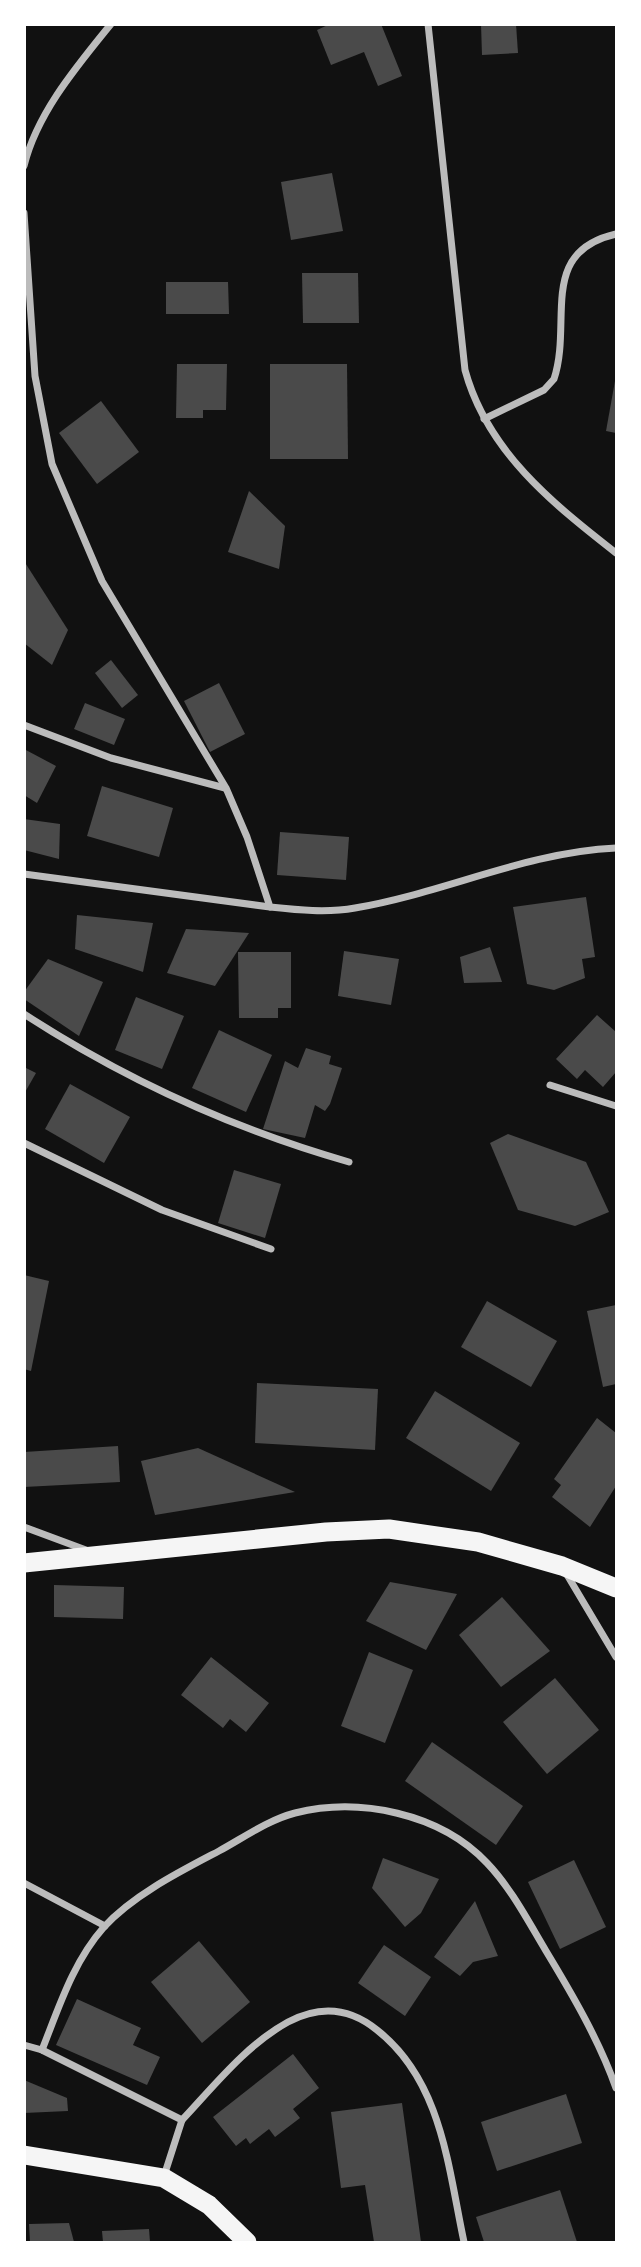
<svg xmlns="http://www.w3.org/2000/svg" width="641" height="2267" font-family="'IBM Plex Serif',serif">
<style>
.building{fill:#4a4a4a}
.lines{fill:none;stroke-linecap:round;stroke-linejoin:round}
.minor{stroke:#bcbcbc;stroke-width:7}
.trunk{stroke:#f5f5f5;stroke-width:19}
</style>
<rect width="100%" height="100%" fill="#111"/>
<g class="building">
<polygon points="330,24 381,24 402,76 378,86 364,52 331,65 317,30"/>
<polygon points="481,24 516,24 518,53 482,55"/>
<polygon points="332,173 343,231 291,240 281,182"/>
<polygon points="302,273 358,273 359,323 303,323"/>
<polygon points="166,282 228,282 229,314 166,314"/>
<polygon points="177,364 227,364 226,410 203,410 203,418 176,418"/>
<polygon points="270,364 347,364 348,459 270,459"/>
<polygon points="615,381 616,381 616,433 606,431"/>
<polygon points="101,401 139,452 97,484 59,433"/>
<polygon points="249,491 285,526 279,569 228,552"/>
<polygon points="24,561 68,630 52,665 24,643"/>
<polygon points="111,660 138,695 122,708 95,673"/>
<polygon points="219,683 245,734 210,752 184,701"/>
<polygon points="85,703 125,719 114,745 74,729"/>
<polygon points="24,749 56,766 37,803 24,795"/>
<polygon points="102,786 173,808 159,857 87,836"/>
<polygon points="24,819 60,824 59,859 24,850"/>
<polygon points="280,832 349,837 346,880 277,875"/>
<polygon points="586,897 595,957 582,959 585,978 554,990 527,984 513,907"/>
<polygon points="77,915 153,923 143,972 75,949"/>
<polygon points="186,929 249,933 215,986 167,973"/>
<polygon points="490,947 502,982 464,983 460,957"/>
<polygon points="344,951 399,959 391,1005 338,996"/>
<polygon points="238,952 291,952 291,1008 278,1008 278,1018 239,1018"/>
<polygon points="48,959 103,982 79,1036 24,999 24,992"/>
<polygon points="136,997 184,1016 162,1069 115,1050"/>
<polygon points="597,1015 616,1032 616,1072 603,1087 585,1070 577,1079 556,1059"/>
<polygon points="219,1030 272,1055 246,1112 192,1088"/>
<polygon points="306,1048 331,1056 329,1064 342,1068 330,1104 325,1111 315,1105 305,1138 263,1129 285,1061 298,1068"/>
<polygon points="24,1067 36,1073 24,1094"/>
<polygon points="70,1084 130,1117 104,1163 45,1129"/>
<polygon points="508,1134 586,1162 609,1212 575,1226 518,1210 490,1143"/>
<polygon points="234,1170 281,1184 265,1238 218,1223"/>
<polygon points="24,1275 49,1281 31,1371 24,1369"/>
<polygon points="487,1301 557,1341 531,1387 461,1347"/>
<polygon points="616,1305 616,1384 603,1387 587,1311"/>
<polygon points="257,1383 378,1389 375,1450 255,1443"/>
<polygon points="435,1391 520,1443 491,1491 406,1438"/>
<polygon points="597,1418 616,1433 616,1486 590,1527 552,1497 561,1485 554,1479"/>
<polygon points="118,1446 120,1482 24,1487 24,1452"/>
<polygon points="198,1448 295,1492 155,1515 141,1461"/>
<polygon points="390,1582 457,1594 426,1650 366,1621"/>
<polygon points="54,1585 124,1587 123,1619 54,1617"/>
<polygon points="502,1597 550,1651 501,1687 459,1635"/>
<polygon points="369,1652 413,1670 385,1743 341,1726"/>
<polygon points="211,1657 269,1703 246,1732 230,1719 223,1728 181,1695"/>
<polygon points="555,1678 599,1730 547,1774 503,1722"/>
<polygon points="432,1742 523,1806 496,1845 405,1781"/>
<polygon points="383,1858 439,1879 421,1913 405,1927 372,1888"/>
<polygon points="574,1860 606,1927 560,1949 528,1882"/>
<polygon points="475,1901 498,1956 473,1962 460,1976 434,1957"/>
<polygon points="199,1941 250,2002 202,2043 151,1982"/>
<polygon points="384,1945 431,1977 405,2016 358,1983"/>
<polygon points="77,1999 141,2028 133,2045 160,2057 147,2085 56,2045"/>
<polygon points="293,2054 319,2088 293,2109 300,2118 275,2137 269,2129 250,2144 246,2138 236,2146 213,2117"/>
<polygon points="24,2080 67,2098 68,2111 24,2113"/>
<polygon points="566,2094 582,2143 497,2171 481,2122"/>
<polygon points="402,2103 421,2242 374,2242 365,2185 341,2188 331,2112"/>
<polygon points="560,2190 577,2242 484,2242 476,2217"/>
<polygon points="69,2223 74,2242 30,2242 29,2224"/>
<polygon points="149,2229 150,2242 103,2242 102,2231"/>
</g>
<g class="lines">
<g class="minor">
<path d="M428,24L465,370C487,451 552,503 616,553"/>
<path d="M24,166C37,113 77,66 111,24"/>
<path d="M24,213L35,376L52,464L102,581L226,788L247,837L270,907C298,910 327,913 355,908C444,893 526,852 616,848"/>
<path d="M484,419L544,390L554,379C573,322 537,252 616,234"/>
<polyline points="24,725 111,758 225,788"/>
<polyline points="24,874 270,907"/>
<path d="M24,1014C126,1080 233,1129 349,1162"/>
<polyline points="550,1085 616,1106"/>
<polyline points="24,1143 162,1210 271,1249"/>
<polyline points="24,1527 86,1550"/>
<polyline points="566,1573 616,1657"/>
<polyline points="24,1883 105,1926"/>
<polyline points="24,2045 42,2050 182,2120 164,2176"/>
<path d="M42,2050C59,2007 73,1962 104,1927C133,1895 181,1871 219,1851C243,1838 268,1820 295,1813C359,1797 440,1813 487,1863C511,1888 528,1921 546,1951C572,1994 599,2040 616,2088"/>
<path d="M182,2120C214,2086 246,2045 288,2022C320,2005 350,2008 377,2030C442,2081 448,2167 464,2242"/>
</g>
<g class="trunk">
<polyline points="24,1563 326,1532 389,1529 478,1542 562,1566 616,1588"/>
<polyline points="24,2155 164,2178 209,2205 247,2242"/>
</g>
</g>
<rect width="641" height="2267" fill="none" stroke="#ffffff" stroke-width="52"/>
</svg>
